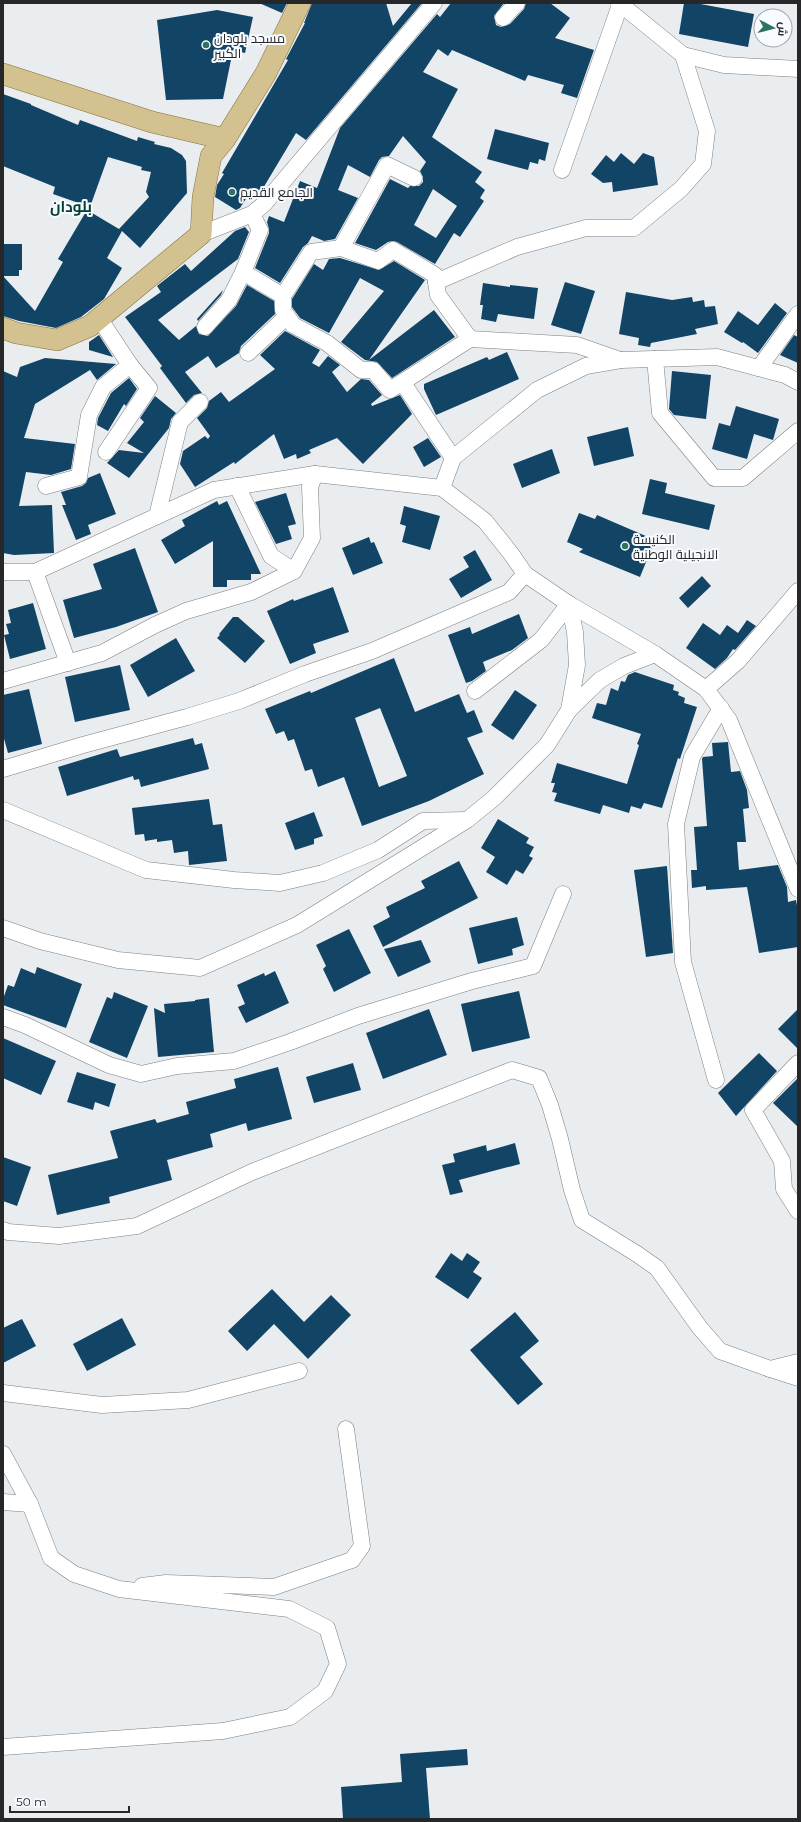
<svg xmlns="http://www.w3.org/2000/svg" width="801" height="1822" font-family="Montserrat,Cairo,sans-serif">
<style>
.building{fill:#124466;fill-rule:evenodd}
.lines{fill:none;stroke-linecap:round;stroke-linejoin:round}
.minor-casing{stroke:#7c7f82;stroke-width:17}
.major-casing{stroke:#83713c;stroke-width:22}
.minor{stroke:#fff;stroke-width:16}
.major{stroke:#d3c290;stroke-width:21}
.poi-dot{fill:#2e7264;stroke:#f7fafe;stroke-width:1.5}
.labels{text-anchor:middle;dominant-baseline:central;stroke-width:4;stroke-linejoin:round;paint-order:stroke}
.poi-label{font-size:13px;fill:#252728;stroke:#f7fafe;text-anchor:start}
.quarter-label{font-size:15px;font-weight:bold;fill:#034036;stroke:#f7fafe}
</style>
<rect width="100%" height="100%" fill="#e9edf0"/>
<g class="building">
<polygon points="259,3 287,3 282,13"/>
<polygon points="312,3 386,3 393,26 412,3 422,3 306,140 296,133 259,195 251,191 240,208 236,210 215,197 217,185 224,174 222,173 288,60 286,59 305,23 304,23"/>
<path d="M451,3H504L494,16L496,25L501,27L510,24L524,9L526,3H550L570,18L555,38L594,50L577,98L561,93L564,85L528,75L525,81L452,50L448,56L438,49L423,72L458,89L432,137L482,172L475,182L485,190L480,198L484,201L460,237L454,233L435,264L397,242L393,241L388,242L376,250L355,243L390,179L408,188L410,186H419L423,182V177L420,171L426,162L403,136L389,156L382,157L379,160L370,177L348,165L338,190L358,198L335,239L324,241L312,236L308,243L303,247L280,283L255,268L269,233V229L267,222L269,216L284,222L300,181L317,188L340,128L437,14L440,17ZM433,189L457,206L436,238L414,225Z"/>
<polygon points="684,3 695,3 754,14 748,47 679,34"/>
<polygon points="217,10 253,17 245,53 233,50 223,99 166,100 157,20"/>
<polygon points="3,94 31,104 31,105 78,125 80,120 137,141 138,137 155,142 154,144 171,148 182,155 186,161 187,193 140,248 122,231 107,258 122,268 104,299 81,317 56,328 19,321 3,316 3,276 35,311 63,262 58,259 87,210 119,229 149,197 146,192 151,172 141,170 142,167 108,157 90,207 53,194 55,187 3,166"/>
<polygon points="495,129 549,143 545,161 539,159 538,164 530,162 528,170 487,159"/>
<polygon points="621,153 634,164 643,153 654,157 658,185 613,192 612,182 603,183 591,174 606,155 614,162"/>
<polygon points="245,227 249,232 238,259 158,320 179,340 196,326 199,334 208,336 236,306 247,285 274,301 275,314 241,346 239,353 216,368 208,356 185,372 202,393 194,395 186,403 160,368 162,366 125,317 161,292 157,286 162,282 185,264 191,271 235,231"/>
<polygon points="3,244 22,244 22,270 19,270 19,276 3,276"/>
<polygon points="340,258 379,270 394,261 425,280 369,360 434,310 455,337 392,378 377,362 365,360 341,342 384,291 360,278 329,333 300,318 292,307 292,299 314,264 323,270 329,259"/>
<polygon points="565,282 595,291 581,334 551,325"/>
<polygon points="483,283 510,287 510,285 538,288 534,319 498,314 496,322 481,319 483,305 480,305"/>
<polygon points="223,290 221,295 198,321 197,319"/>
<polygon points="626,292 672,300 692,297 693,302 704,300 705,307 715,306 718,324 695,329 697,334 651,343 650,347 638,345 639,338 619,334"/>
<polygon points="775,303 787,313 758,353 743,342 742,343 724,332 738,311 758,325"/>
<polygon points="285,331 320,350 312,363 319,367 328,356 340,365 332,372 347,392 361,379 369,380 382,395 371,404 372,406 400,395 412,414 363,464 337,438 309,450 311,453 297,459 296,454 284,459 274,434 235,464 234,462 195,487 180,464 183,451 205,436 208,439 210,436 197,418 207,408 209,401 221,392 229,402 275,369 260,355"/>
<polygon points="99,335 113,357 89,350 89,342"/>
<polygon points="794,335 798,337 798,363 780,355"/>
<polygon points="507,352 519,379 436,415 424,389 424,384 487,357 489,360"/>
<polygon points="45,358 116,364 97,380 90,370 35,404 24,438 75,444 71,469 51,475 26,472 19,506 52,505 54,553 14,555 3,553 3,371 17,377 20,367"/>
<polygon points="672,371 711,375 706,419 674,415 669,409"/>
<polygon points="129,378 137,389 126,406 124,404 108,431 97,425 98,418 111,393"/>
<polygon points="155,396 176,413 171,419 169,428 129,478 107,463 119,450 144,453 127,443 144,422 140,418"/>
<polygon points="736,406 779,419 773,440 754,434 747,459 712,449 719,423 730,426"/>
<polygon points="628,427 634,456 594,466 587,437"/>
<polygon points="428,438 441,457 424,467 413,447"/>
<polygon points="552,449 560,473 522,488 513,464"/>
<polygon points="100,473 116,514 88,525 91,534 76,540 62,505 66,505 61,492 82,486 86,483 88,478"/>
<polygon points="650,479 667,483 665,493 715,505 709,530 642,514"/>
<polygon points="286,493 296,524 288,526 292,539 276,544 255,502"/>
<polygon points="217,501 219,505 227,501 261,574 251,574 251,580 227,580 227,587 213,587 213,541 175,564 161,540 185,526 182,520"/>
<polygon points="404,506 440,516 430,550 402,542 406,526 400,524"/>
<polygon points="579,513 595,519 597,515 655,540 640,577 579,552 583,549 567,542"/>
<polygon points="369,537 371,543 374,542 383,563 353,575 342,548"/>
<polygon points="135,548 158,612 116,627 74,638 63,600 102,589 93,564"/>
<polygon points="475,550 492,580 461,598 449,579 469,567 463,557"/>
<polygon points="702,576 711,586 688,608 679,598"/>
<polygon points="333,587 349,632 313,644 316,653 290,664 267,611 293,599 294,601"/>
<polygon points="33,603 46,649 10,659 4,635 9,634 6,624 11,623 8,610"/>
<polygon points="519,614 528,638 512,650 483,662 486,671 472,681 466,683 448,635 470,627 472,634"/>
<polygon points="233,617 238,617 265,641 245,663 217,638 220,635 219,634"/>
<polygon points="747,620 756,626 735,650 733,649 727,658 715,669 686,648 703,623 720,635 727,625 738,633"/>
<polygon points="176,638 195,671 148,697 130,665"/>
<path d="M394,658L415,712L459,694L467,713L474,710L483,732L467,738L484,774L429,801L362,826L344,777L318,787L312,769L305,771L294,739L288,741L284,731L276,734L265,709L310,691L311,693ZM380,708L407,776L379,787L355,718Z"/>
<polygon points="120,665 130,710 75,722 65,677"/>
<polygon points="635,672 674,685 673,690 679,692 678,695 685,698 684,703 697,707 680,759 678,758 662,808 644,803 641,809 631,806 629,813 603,805 600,814 554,801 557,793 552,792 555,783 551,783 557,763 627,784 639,745 637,744 641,734 592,718 597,703 606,705 611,688 618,691 621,681 625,682 628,675"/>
<polygon points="29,689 42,744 8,753 3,735 3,695"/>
<polygon points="515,690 537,705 513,740 491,725"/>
<polygon points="193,738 195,745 202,743 209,769 141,787 139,779 134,780 133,776 67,796 58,767 117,749 120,757"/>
<polygon points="728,742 731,772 740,771 747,790 749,808 743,809 746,842 737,842 739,870 778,865 787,887 788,902 796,900 798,911 798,947 759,953 747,887 706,890 706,886 692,888 691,870 697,870 694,827 707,826 702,759 703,757 713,756 712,743"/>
<polygon points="209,799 213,825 222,824 227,861 189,865 188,851 174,853 172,840 157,842 157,839 145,841 144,834 135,835 132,808"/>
<polygon points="314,812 323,836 314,839 314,844 295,850 285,823"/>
<polygon points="498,819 529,838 526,843 534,847 529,856 533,858 523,874 516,870 507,885 486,872 495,857 481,848"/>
<polygon points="459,861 478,898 383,947 373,926 390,917 386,907 425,888 421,881"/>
<polygon points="667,866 673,953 646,957 634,870"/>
<polygon points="517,917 524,945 512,949 513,955 478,964 469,928"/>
<polygon points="349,929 371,973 334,992 323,969 326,966 316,945"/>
<polygon points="421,940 431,962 398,977 384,949"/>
<polygon points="37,967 82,984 66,1028 3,1005 3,999 8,985 14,987 21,968 35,974"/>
<polygon points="275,971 289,1003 246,1023 238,1007 245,1004 237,985 264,973 265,976"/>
<polygon points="519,991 530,1038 472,1052 461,1004"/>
<polygon points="114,992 148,1006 127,1058 89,1042 107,997 112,999"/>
<polygon points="209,998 214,1052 158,1057 154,1008 165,1013 164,1004 195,1001 195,1000"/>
<polygon points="429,1009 447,1055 383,1079 366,1033"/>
<polygon points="798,1009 798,1049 778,1029"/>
<polygon points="3,1038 56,1061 41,1095 3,1078"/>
<polygon points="759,1053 777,1071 736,1116 718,1093"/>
<polygon points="353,1063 361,1090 314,1103 306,1077"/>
<polygon points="278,1067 292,1119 248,1131 246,1123 210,1134 213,1147 167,1160 172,1180 109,1197 110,1203 57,1215 48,1175 118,1158 110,1131 155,1119 157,1123 189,1114 186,1102 236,1088 234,1079"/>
<polygon points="77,1072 116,1084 109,1107 95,1102 93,1110 67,1102"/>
<polygon points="798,1078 798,1127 773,1103"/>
<polygon points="515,1143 520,1164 459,1180 463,1192 450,1195 442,1165 455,1162 453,1154 486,1145 487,1151"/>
<polygon points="3,1157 31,1167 17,1206 3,1201"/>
<polygon points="451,1253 462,1261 467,1253 480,1262 473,1272 482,1278 468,1299 435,1277"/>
<polygon points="272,1289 304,1322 331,1295 351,1315 308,1359 274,1324 247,1351 228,1331"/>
<polygon points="515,1312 539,1341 520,1357 543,1384 518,1405 470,1350"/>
<polygon points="122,1318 136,1345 87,1371 73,1344"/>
<polygon points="22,1319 36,1346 3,1363 3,1328"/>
<polygon points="467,1749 468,1765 426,1768 430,1819 343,1819 341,1787 402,1782 400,1754"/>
</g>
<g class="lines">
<g class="minor-casing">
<g id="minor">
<polyline points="619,3 683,55 724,65 798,69"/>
<polyline points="503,18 517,3"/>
<polyline points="562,170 620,5"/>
<polyline points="201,234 252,214 264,204 434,3"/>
<polyline points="341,248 378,261 393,250 435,275 438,295 470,339 577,345 620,360"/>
<polyline points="243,272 283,296 311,252 341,248 387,165 414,178"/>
<polyline points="436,282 517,247 586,228 634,228 681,189 703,164 707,131 683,55"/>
<polyline points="283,296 283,310 293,325 327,343 361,370 373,370 390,390 470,339"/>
<polyline points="205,327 229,300 243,272 260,230 252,214"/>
<polyline points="248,353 287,316"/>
<polyline points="655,359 660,413 714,478 743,478 798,431"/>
<polyline points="759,368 798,314"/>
<polyline points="403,383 453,458"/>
<polyline points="106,452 149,388 130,365"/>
<polyline points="46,486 79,477 89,415 103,387 130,365 99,318"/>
<polyline points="237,486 271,556 294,571"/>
<polyline points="442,488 453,458 537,390 586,366 621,360 717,357 785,375 798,382"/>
<polyline points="157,516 180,422 200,402"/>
<polyline points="3,572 35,572 214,490 315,474 442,488 485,521 512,555 525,574 569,604 655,654 706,689 729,720 798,889"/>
<polyline points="35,572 68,663"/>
<polyline points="3,681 102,653 155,625 186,611 251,592 294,571 312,538 310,487 315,474"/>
<polyline points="706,689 738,661 798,591"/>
<polyline points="475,691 541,640 569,604"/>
<polyline points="569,710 600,680 624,666 655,654"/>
<polyline points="3,769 83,745 187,717 239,701 305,674 372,651 509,592 525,574"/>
<polyline points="3,810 146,870 234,880 280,883 323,873 378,850 423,821 465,820"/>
<polyline points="3,928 40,941 118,960 200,968 297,925 467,820 494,798 547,745 569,710 577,665 575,632 569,604"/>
<polyline points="3,1017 25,1025 109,1065 141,1074 177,1066 234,1061 290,1042 358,1016 472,981 533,966 563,894"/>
<polyline points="798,1063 753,1110 782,1161 784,1189 798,1211"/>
<polyline points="716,1080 683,962 676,824 692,757 721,708"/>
<polyline points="3,1230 8,1232 59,1236 137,1226 252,1172 512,1070 539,1078 550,1105 560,1139 572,1190 582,1220 637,1254 657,1268 700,1328 720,1351 770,1369 798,1362"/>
<polyline points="770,1369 798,1378"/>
<polyline points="3,1393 102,1405 188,1400 299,1371"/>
<polyline points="3,1454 30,1504 51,1558 74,1574 119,1589 289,1609 327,1628 338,1664 325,1691 290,1717 223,1731 3,1747"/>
<polyline points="3,1502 30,1504"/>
<polyline points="142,1586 166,1583 274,1587 352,1560 362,1546 346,1429"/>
</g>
</g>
<g class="major-casing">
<g id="major">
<polyline points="3,74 152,122 225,139 211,156 203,197 201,234 90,326 57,340 16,333 3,328"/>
<polyline points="225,139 266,73 300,3"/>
</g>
</g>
<use href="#minor" class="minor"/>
<use href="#major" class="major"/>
</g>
<g class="poi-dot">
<circle cx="206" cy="45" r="4"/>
<circle cx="232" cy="192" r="4"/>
<circle cx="625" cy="546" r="4"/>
</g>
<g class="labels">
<g class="poi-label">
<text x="214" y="38">مسجد بلودان<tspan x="214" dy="15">الكبير</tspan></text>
<text x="240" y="192">الجامع القديم</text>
<text x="633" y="539">الكنيسة<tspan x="633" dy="15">الانجيلية الوطنية</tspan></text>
</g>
<g class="quarter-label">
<text x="71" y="206">بلودان</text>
</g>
</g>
<rect width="801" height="1822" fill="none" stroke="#252728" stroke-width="8"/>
<g transform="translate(773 28) rotate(97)"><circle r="19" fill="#f7fafe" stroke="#a3a6a8"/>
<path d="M0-3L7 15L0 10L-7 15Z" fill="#2e7264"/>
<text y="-6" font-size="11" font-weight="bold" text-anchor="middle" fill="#252728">ش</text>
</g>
<path d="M10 1806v6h119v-6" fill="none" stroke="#252728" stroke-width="2"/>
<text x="16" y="1806" font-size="12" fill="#252728" stroke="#f7fafe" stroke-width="3" paint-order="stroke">50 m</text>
</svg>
